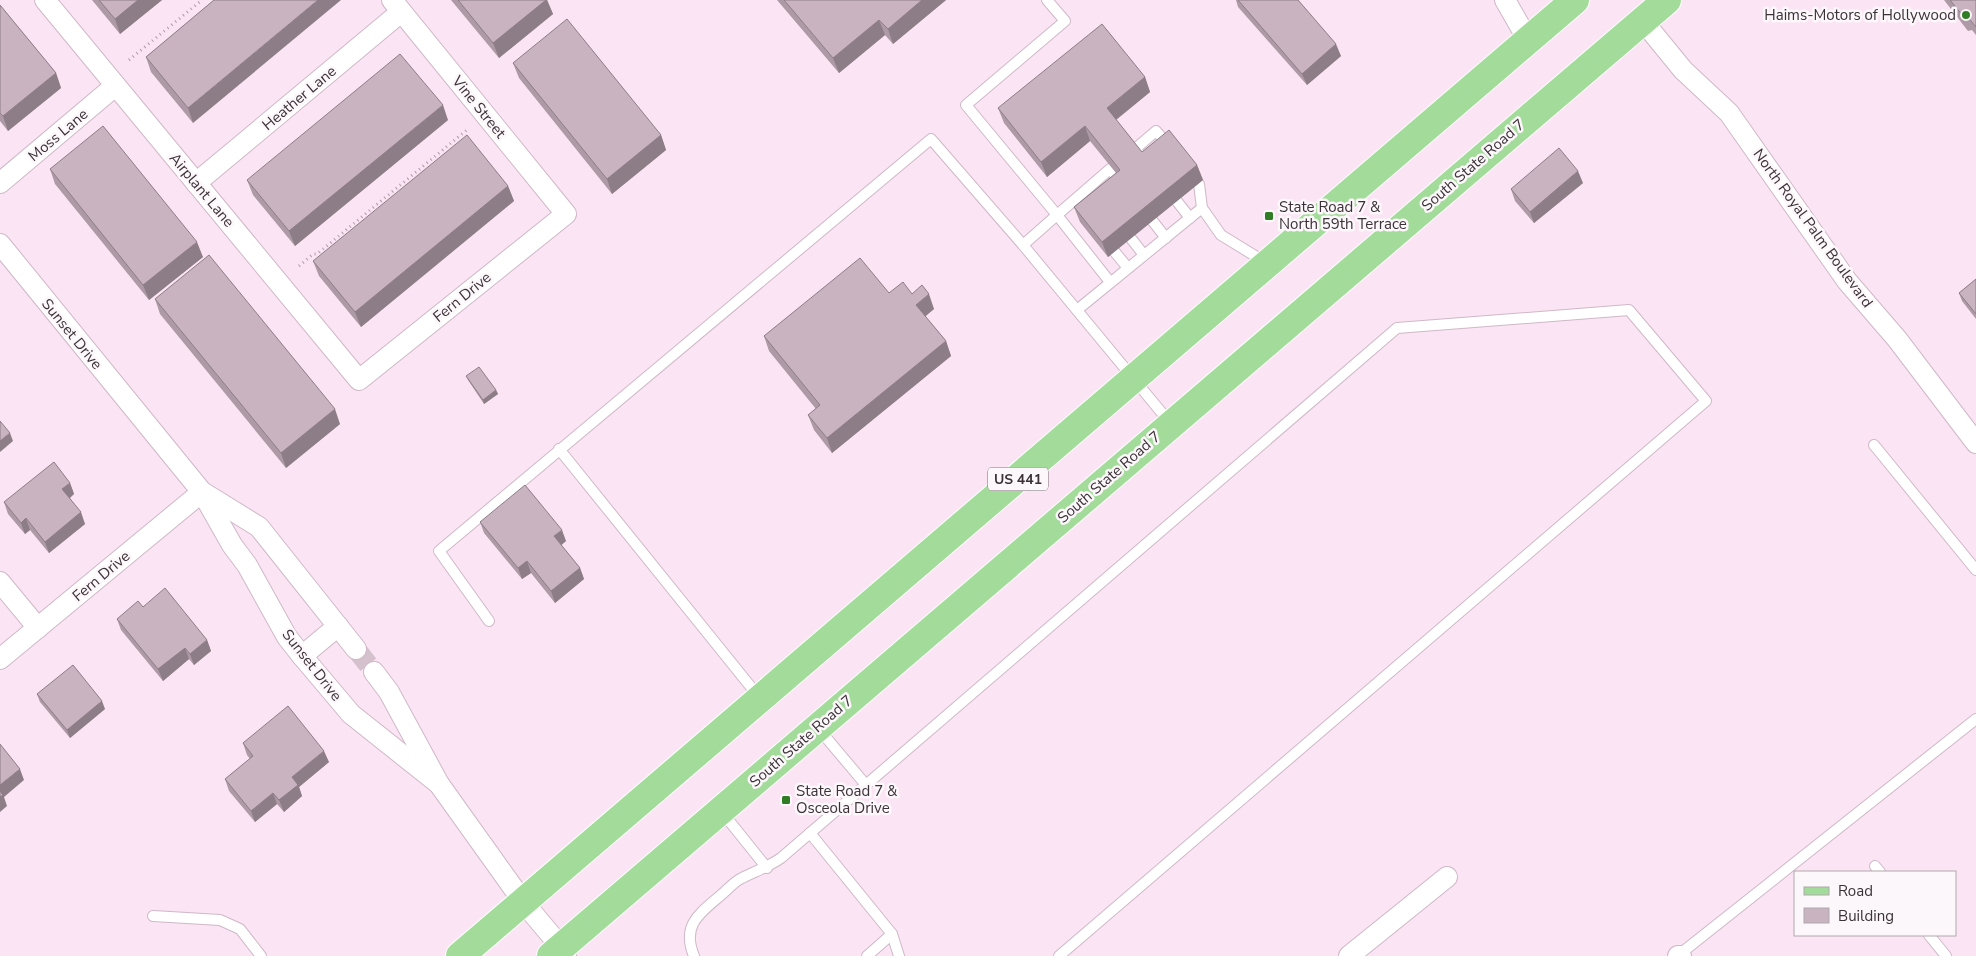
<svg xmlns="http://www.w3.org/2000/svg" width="1976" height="956" font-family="'Nunito Sans',sans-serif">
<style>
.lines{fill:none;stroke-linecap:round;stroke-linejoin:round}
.street-tunnel{stroke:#d5c0ce;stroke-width:20;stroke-dasharray:20 10;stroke-linecap:butt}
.lane-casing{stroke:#cfb8c7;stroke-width:12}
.street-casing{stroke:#cfb8c7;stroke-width:22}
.primary-casing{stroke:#fff;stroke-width:30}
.path{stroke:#ae9da8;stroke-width:3;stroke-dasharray:1 4;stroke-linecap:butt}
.lane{stroke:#fff;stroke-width:10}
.street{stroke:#fff;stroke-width:20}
.primary{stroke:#a3dc9a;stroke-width:28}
.wall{fill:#ad9aa6}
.shaded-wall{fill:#8d7d87}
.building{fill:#c9b3c1;stroke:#8d7d87}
.poi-dot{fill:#317d25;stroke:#fcf7fa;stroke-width:2}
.labels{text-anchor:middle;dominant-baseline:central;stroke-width:5;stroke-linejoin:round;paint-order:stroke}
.shield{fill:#fcf7fa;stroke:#756d72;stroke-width:1}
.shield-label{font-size:14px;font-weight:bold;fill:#3b3238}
.poi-label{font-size:15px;fill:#3b3238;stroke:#fcf7fa;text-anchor:start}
.street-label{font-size:15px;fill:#3b3238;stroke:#fcf7fa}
</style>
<rect width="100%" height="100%" fill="#fbe4f3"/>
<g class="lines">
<polyline class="street-tunnel" points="356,649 374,672"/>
<g class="lane-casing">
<g id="lane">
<polyline points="1047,0 1065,21 966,105 1057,215 1110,169 1123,184"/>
<polyline points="1140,155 1135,149 1156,131 1169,146"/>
<polyline points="1199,184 1202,208 1221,235 1265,262"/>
<polyline points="1176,200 1190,218"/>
<polyline points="1151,219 1166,238"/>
<polyline points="1129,236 1144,255"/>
<polyline points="1023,245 1057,215 1110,282"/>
<polyline points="1114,251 1128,268"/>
<polyline points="1077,310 1202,208"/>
<polyline points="1874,445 1976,570"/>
<polyline points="559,449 759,697"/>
<polyline points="489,621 439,551 931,139 1023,245 1171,424"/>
<polyline points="818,728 866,785"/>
<polyline points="722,812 767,868"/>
<polyline points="810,833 892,934 899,956"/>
<polyline points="1875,866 1880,872"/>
<polyline points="153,916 220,920 240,929 261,956"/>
<polyline points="1929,935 1946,956"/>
<polyline points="1680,954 1976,719"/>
<path d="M694,956C681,925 700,913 721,895C728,889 735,881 742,878C756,871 768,867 781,858L1397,328L1629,310L1706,401L1059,956"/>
<polyline points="867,956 892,934"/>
</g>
</g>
<g class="street-casing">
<g id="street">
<polyline points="45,0 359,380 566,214 392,0"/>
<polyline points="1505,0 1528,40"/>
<polyline points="1643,21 1683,70 1729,113 1847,281 1897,339 1976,443"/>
<polyline points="0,183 115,86"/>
<polyline points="196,183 401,12"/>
<polyline points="0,244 202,492 232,545 247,565 287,637 302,656 351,714 439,784"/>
<polyline points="204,493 259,527 356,649"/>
<polyline points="0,582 38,628"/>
<polyline points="302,656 338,626"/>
<polyline points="0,659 202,492"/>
<polyline points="374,672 389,692 439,784 524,903 561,947 566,956"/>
<polyline points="1349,956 1447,877"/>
<polyline points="1678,956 1681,956"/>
</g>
</g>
<g class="primary-casing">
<g id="primary">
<polyline points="460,956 1575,0"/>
<polyline points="551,956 1667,0"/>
</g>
</g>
<g class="path">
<polyline points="129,60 202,0"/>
<polyline points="299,266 313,254 317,254 468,129"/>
</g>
<use href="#lane" class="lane"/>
<use href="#street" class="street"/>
<use href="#primary" class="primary"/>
</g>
<g class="wall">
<polygon points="92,0 162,0 120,34"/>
<polygon points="214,0 193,123 151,72 146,57"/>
<polygon points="451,0 547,0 553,14 499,58"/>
<polygon points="777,0 946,0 893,44 885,35 839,73"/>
<polygon points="1236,0 1298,0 1341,56 1307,85 1238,7"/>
<polygon points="1944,0 1976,0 1976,35 1972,30 1968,31"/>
<polygon points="0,5 56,73 61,88 8,131 0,121"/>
<polygon points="513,63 661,135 666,150 612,194 519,78"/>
<polygon points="1145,77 1150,92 1116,120 1142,152 1197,165 1203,180 1108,257 1080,222 1074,207 1116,173 1090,141 1047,177 1004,123 998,108"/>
<polygon points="448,120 295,246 253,195 247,180"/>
<polygon points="50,169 203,257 149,300 55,184"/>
<polygon points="1583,183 1534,223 1515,201 1511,189"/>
<polygon points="508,186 514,201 361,327 319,276 313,261"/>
<polygon points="1976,279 1976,319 1962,301 1959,293"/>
<polygon points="889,293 912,294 934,309 925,316 946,341 951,356 832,453 814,430 808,415 816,409 769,351 764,336"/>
<polygon points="155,299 340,424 286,468 160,314"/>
<polygon points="466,376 496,390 498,394 484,404 468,380"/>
<polygon points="70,483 74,494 70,498 85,524 49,553 30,530 25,534 8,514 4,502"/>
<polygon points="480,522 566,541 561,545 580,568 584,579 555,603 531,573 522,579 484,533"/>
<polygon points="143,607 207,640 211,651 194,665 189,659 163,681 121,630 117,619"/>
<polygon points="37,694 105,709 70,738 40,702"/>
<polygon points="243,743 329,762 299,787 302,796 284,812 277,804 255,822 229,791 225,779 250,759 247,755"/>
</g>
<g class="shaded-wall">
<polygon points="138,0 162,0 120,34 115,19"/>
<polygon points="318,0 341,0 193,123 188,108"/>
<polygon points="546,0 547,0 553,14 499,58 493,43"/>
<polygon points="922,0 946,0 893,44 888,29"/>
<polygon points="879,20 885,35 839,73 833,58"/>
<polygon points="1336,44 1341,56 1307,85 1302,74"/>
<polygon points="56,73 61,88 8,131 3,116"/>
<polygon points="1145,77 1150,92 1112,123 1107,108"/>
<polygon points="443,105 448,120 295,246 289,231"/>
<polygon points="1085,126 1090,141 1047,177 1041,162"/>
<polygon points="661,135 666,150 612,194 607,179"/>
<polygon points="1197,165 1203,180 1108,257 1102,242"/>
<polygon points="1578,171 1583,183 1534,223 1530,212"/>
<polygon points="508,186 514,201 361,327 355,312"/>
<polygon points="197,242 203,257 149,300 143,285"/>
<polygon points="929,294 934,309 921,320 916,305"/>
<polygon points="946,341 951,356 832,453 827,438"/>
<polygon points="496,390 498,394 484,404 483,400"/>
<polygon points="335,409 340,424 286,468 281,453"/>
<polygon points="10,433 13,441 0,452 0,441"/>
<polygon points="70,483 74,494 67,500 62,489"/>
<polygon points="81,512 85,524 49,553 45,542"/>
<polygon points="26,518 30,530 25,534 21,523"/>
<polygon points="562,530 566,541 558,548 554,536"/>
<polygon points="527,561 531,573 522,579 518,568"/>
<polygon points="580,568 584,579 555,603 551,591"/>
<polygon points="207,640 211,651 194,665 190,654"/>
<polygon points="185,648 189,659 163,681 158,669"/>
<polygon points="102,701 105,709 70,738 67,730"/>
<polygon points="324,751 329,762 299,787 302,796 284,812 279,800 292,777"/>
<polygon points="20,769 24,780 4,797 7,806 0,812 0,785"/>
<polygon points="273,793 277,804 255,822 251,811"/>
</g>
<g class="building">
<polygon points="99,0 138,0 115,19"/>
<polygon points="214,0 318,0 188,108 146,57"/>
<polygon points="458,0 546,0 493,43"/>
<polygon points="784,0 922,0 888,29 879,20 833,58"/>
<polygon points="1238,0 1298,0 1336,44 1302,74"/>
<polygon points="1950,0 1976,0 1976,27 1966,15 1963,16"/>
<polygon points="0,5 56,73 3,116 0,113"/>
<polygon points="567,19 661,135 607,179 513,63"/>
<polygon points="1102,24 1145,77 1107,108 1142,152 1169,130 1197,165 1102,242 1074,207 1120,170 1085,126 1041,162 998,108"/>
<polygon points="400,54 443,105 289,231 247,180"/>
<polygon points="103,126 197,242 143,285 50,169"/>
<polygon points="467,135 508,186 355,312 313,261"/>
<polygon points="1559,148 1578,171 1530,212 1511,189"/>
<polygon points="209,255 335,409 281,453 155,299"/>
<polygon points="860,258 889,293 903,282 912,294 922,285 929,294 916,305 946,341 827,438 808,415 820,405 764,336"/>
<polygon points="1976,279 1976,314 1959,293"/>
<polygon points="479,367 496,390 483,400 466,376"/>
<polygon points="0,421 10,433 0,441"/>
<polygon points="54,462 70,483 62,489 81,512 45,542 26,518 21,523 4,502"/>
<polygon points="525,485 562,530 554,536 580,568 551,591 527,561 518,568 480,522"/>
<polygon points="165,588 207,640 190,654 185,648 158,669 117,619 138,601 143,607"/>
<polygon points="73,665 102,701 67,730 37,694"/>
<polygon points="288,706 324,751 292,777 298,785 279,800 273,793 251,811 225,779 253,756 243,743"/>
<polygon points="0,744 20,769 0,785"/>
<polygon points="0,791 3,795 0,797"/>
</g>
<g class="poi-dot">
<circle cx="1966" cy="15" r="5"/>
<rect x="1264" y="211" width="10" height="10" rx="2.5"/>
<rect x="781" y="795" width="10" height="10" rx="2.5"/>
</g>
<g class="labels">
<rect class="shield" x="988" y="467.5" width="60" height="23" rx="4"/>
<g class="shield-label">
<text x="1018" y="479">US 441</text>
</g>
<g class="poi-label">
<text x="1956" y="15" text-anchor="end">Haims-Motors of Hollywood</text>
<text x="1279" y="207">State Road 7 &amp;<tspan x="1279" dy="17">North 59th Terrace</tspan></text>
<text x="796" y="791">State Road 7 &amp;<tspan x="796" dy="17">Osceola Drive</tspan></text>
</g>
<g class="street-label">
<text transform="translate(299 98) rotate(-40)">Heather Lane</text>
<text transform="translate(479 107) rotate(51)">Vine Street</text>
<text transform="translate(58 135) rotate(-40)">Moss Lane</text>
<text transform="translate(1473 165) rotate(-41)">South State Road 7</text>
<text transform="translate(202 190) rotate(50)">Airplant Lane</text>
<text transform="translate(1813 228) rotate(54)">North Royal Palm Boulevard</text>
<text transform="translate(462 297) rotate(-39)">Fern Drive</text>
<text transform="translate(72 334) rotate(51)">Sunset Drive</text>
<text transform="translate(1109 477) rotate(-41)">South State Road 7</text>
<text transform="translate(101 576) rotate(-40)">Fern Drive</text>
<text transform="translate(312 665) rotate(52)">Sunset Drive</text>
<text transform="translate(801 741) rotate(-41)">South State Road 7</text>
</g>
</g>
<rect x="1794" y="871" width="162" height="65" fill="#fcf7fa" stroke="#afa8ac"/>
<rect x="1804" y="887" width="25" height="8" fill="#a3dc9a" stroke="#afa8ac"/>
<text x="1838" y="896" font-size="15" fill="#3b3238">Road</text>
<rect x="1804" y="908" width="25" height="15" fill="#c9b3c1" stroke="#afa8ac"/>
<text x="1838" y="921" font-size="15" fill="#3b3238">Building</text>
</svg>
